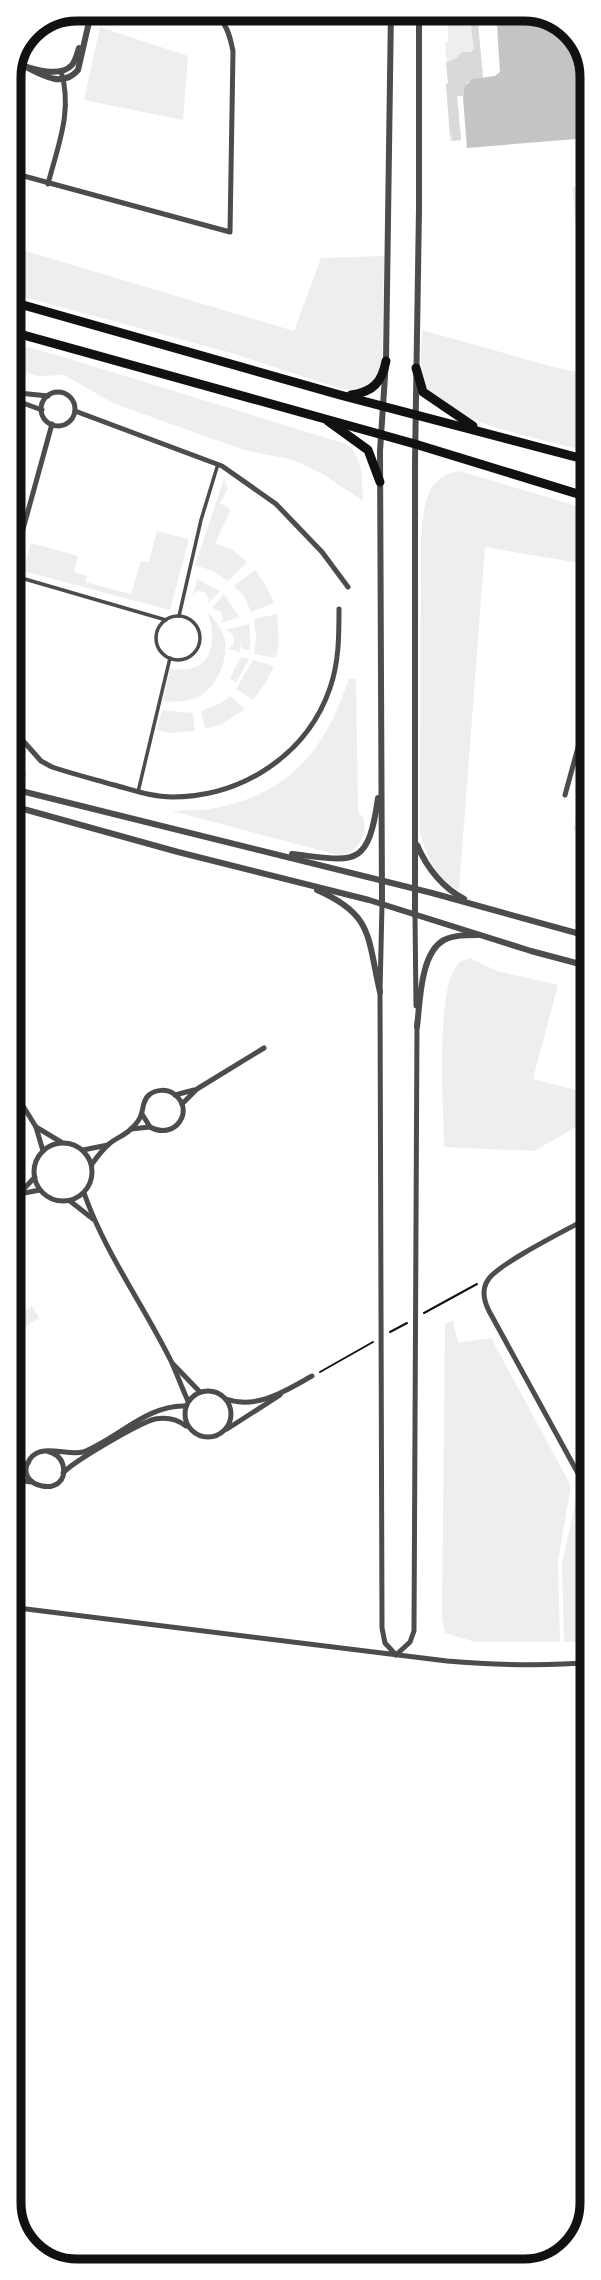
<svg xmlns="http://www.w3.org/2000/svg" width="601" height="2280" font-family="Arial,sans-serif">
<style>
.green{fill:#eee}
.water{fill:#d9d9d9}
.building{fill:#c4c4c4}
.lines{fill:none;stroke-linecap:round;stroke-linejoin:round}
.path{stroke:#111;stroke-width:2}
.pedestrian{stroke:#4c4c4c;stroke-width:3.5}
.minor{stroke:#4c4c4c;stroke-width:5}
.tertiary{stroke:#4c4c4c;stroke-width:6}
.trunk{stroke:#111;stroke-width:9}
.rim{fill:none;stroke:#111;stroke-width:9}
</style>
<rect width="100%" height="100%" fill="#fff"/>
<g class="green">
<polygon points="448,9 481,9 477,13 483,77 467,82 463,96 457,96 461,140 450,141 446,84 448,83 445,43 448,42"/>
<polygon points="100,27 188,56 183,120 84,100"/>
<polygon points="591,186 591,260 579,261 572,187"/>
<polygon points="9,246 294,331 321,258 384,256 382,362 373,381 366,386 349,390 341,389 228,352 9,293"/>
<path d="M422,330L557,368L591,375V452C553,442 448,423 427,389C417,373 422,348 422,330Z"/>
<path d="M9,342L60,356L346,444C364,456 362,482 363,501L321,473L293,460L244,450L115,404L64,375L37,376L9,367Z"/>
<path d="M459,471L591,510V565L485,547L459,890C437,880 427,856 420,833L421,538C424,508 424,477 459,471Z"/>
<polygon points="224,479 228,489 220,503 231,510 215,543 233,550 247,562 228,581 213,571 195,565"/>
<polygon points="157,531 189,539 170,610 23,571 31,543 78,556 74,572 87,576 85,582 131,594 141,561 149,562"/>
<polygon points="255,570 266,586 274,603 251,612 244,596 234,586"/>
<polygon points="197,579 220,591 207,604 209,599 205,592 197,591 193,595"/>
<polygon points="224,594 239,617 221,623 223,616 221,612 212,608"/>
<path d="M208,612C215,620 223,629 225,641C228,662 216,689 196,698C185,702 175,702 163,701L170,669C211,675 218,646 208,612Z"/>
<polygon points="277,614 279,643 276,658 254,654 256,638 254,619"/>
<polygon points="250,624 250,650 242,649 242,639 240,652 228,649 233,645 234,638 230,632 224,630"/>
<polygon points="241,657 249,659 236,683 230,678"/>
<polygon points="253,660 274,666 265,684 253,700 236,689"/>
<path d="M356,678L358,811C360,814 363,817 364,821C367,833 358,851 346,854C339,856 330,853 323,851L172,811C186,810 201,811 215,808C267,798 306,772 330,724C338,710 343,694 349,679Z"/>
<polygon points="230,696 245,709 220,725 205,729 201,711 221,703"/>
<polygon points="162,710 193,713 195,731 170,733 157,730"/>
<polygon points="9,747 27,773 23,785 9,779"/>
<polygon points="587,774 591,775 591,834 573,830"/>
<path d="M470,958L497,971L558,985L533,1079L592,1094V1118L534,1151L444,1147C444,1112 434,984 460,962C463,960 467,959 470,958Z"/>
<polygon points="32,1306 39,1318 19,1330 12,1318"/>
<polygon points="453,1320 458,1343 491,1338 571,1486 558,1561 560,1642 475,1642 445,1633 442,1617 445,1324"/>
<polygon points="10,1426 19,1430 22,1438 17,1447 10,1451"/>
<polygon points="578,1491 592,1507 592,1642 564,1642 562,1564"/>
</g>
<path class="water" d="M477,12L483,77L467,82L463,96H457L461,140L452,141V135H450L446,84L448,83L446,63L457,58L462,52H470L474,49C473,35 467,25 477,12Z"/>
<polygon class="building" points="496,9 533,9 569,26 581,46 588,138 467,148 463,98 465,86 472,79 495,76 500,72"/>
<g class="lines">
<g class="path">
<polyline points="424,1313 477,1284"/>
<polyline points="390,1332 407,1323"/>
<polyline points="320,1372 373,1342"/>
</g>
<g class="pedestrian">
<polyline points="9,536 20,539"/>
<polyline points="11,575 166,620"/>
<polyline points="179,616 201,520 218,464"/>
<circle cx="178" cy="638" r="22"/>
<polyline points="138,792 170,658"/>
</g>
<g class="minor">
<path d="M9,172L230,232L233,51C227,22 223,16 193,9"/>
<path d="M48,184C58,145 73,111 61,71"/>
<polyline points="9,392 48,396"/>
<circle cx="58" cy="409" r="17"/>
<polyline points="9,398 42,410"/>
<polyline points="75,411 222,466 276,504 322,552 348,587"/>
<polyline points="9,580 52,424"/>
<path d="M9,725L41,761L52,767C73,774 93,779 114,785C133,790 152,797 172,797C242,797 307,755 330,688C339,662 339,636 339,609"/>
<polyline points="565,795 591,700"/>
<polyline points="382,904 380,992 382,1628 385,1643 396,1655 410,1642 414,1631 417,1023"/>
<polyline points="415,915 416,1006"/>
<polyline points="9,1083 36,1127 43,1151"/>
<polyline points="175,1095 194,1090"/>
<polyline points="182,1104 197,1089 264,1048"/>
<polyline points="36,1127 61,1142"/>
<polyline points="131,1129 150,1127"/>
<circle cx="63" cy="1172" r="29"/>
<polyline points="83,1150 108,1145"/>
<path d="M92,1164C97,1157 103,1149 109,1144C116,1138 126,1135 132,1128C135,1125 140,1119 141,1115C144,1108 142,1101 149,1095C156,1089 167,1089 174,1094C196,1110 175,1141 150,1127L142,1114"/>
<path d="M84,1193C105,1253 143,1304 171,1361C177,1374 182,1388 188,1401"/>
<polyline points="19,1194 40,1190"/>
<polyline points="9,1199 19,1194 35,1177"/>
<polyline points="70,1201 93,1219"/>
<path d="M592,1216C572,1227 497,1264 488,1280C481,1290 484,1301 489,1311L580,1477L592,1493"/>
<polyline points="173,1364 200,1392"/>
<circle cx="208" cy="1414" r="23"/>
<path d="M226,1399C257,1410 285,1391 312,1376"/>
<polyline points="227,1429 280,1395"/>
<path d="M47,1451C55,1453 61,1457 63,1465C71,1500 10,1488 30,1459C41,1443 67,1456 83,1452C117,1439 148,1404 186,1406"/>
<polyline points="578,1468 592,1480"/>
<polyline points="10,1470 28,1463"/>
<path d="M63,1473C74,1461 139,1423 155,1419C166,1417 177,1419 186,1426"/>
<polyline points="10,1478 30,1482"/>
<path d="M10,1607L447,1661C496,1665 543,1667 592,1662"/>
</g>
<g class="tertiary">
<path d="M14,63C30,68 59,79 72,65C76,60 77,54 79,48"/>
<path d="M22,65C40,74 62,89 78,70L92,9"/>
<polyline points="9,788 432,893 591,937"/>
<polyline points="9,805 178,852 369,900 531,951 591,967"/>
<path d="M417,845C427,868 442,887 464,899"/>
<path d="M292,854C354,861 368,870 378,798"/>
<path d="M317,890C374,915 367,937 380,992"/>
<polyline points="382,904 380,451 386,361 391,9"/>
<polyline points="415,915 415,462 419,209 419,9"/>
<path d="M417,1027C420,1003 420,953 444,940C454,935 466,935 477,935"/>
</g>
<g class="trunk">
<polyline points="9,301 340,395 591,461"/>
<polyline points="9,331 415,444 591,498"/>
<polyline points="416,368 423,392 473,426"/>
<path d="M351,395C373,392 382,382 386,361"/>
<polyline points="328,421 368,450 380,482"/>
</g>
</g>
<path d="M0 0H601V2280H0ZM77 21H524A56 56 0 0 1 580 77V2203A56 56 0 0 1 524 2259H77A56 56 0 0 1 21 2203V77A56 56 0 0 1 77 21Z" fill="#fff" fill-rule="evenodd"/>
<path class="rim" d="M77 21H524A56 56 0 0 1 580 77V2203A56 56 0 0 1 524 2259H77A56 56 0 0 1 21 2203V77A56 56 0 0 1 77 21Z"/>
</svg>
